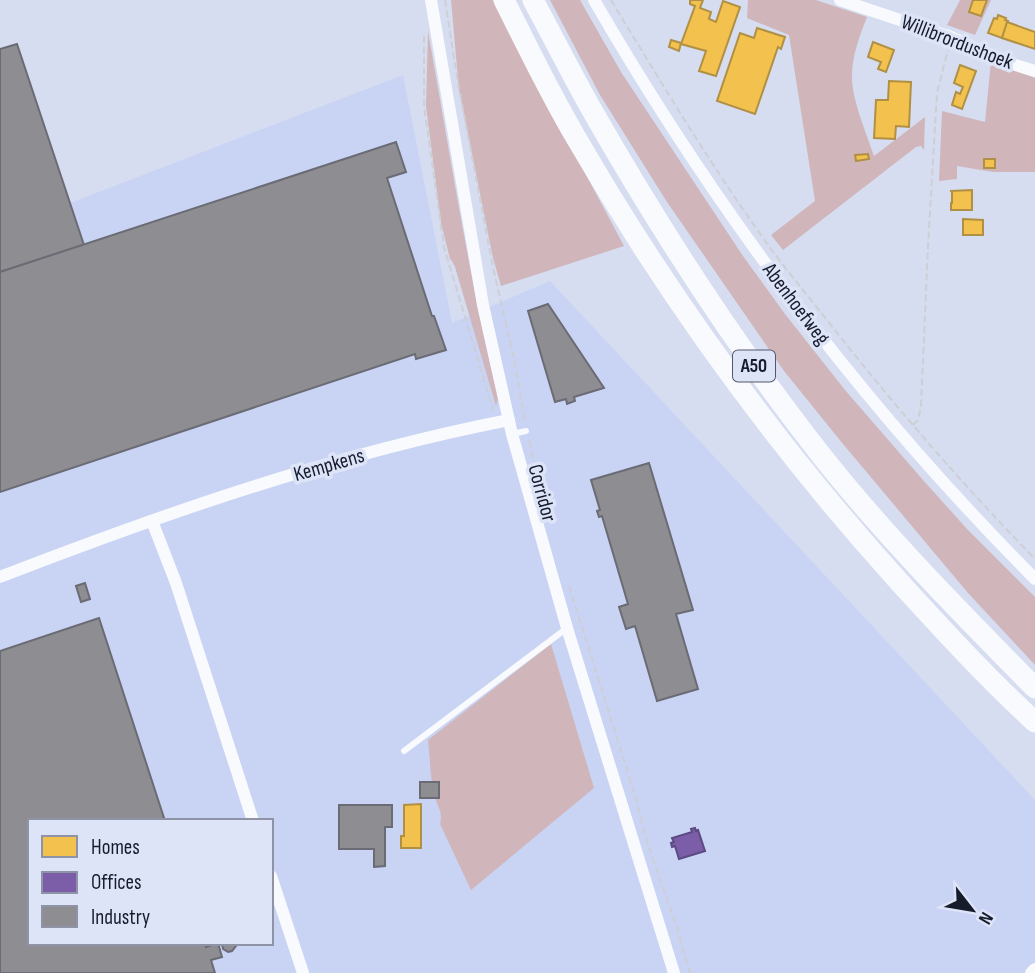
<svg xmlns="http://www.w3.org/2000/svg" width="1035" height="973" font-family="'Sofia Sans Condensed',sans-serif">
<style>
.built{fill:#c9d3f4;fill-rule:evenodd}
.green{fill:#d0b6ba}
.homes{fill:#f2c14e;stroke:#b09044;stroke-width:2}
.offices{fill:#7b5ea7;stroke:#5d4a82;stroke-width:2}
.industry{fill:#8d8d92;stroke:#6a6b74;stroke-width:2}
.lines{fill:none;stroke-linecap:round;stroke-linejoin:round}
.path{stroke:#cecfd5;stroke-width:2;stroke-dasharray:7 3.5;stroke-linecap:butt}
.service{stroke:#f9fafd;stroke-width:6}
.minor{stroke:#f9fafd;stroke-width:12}
.motorway{stroke:#f9fafd;stroke-width:21}
.labels{text-anchor:middle;dominant-baseline:central;stroke-width:7;stroke-linejoin:round;paint-order:stroke}
.shield{fill:#dee4f7;stroke:#53586a;stroke-width:2}
.shield-label{font-size:19px;font-weight:bold;fill:#171c2d}
.street-label{font-size:21px;fill:#171c2d;stroke:#dee4f7}
</style>
<rect width="100%" height="100%" fill="#d6ddf1"/>
<path class="built" d="M403,75L452,323L550,281L1035,800V973H0V230ZM30,821H271V943H30Z"/>
<g class="green">
<polygon points="451,0 493,0 624,246 501,286 493,258 459,90"/>
<polygon points="550,0 580,0 621,72 743,256 785,314 845,390 923,480 968,530 1035,597 1035,665 968,593 843,444 784,371 667,202 600,95"/>
<path d="M748,0H816L867,17C860,35 852,55 852,76C851,97 867,135 874,156L925,117L924,150L921,146L916,147L783,250L771,235L815,201L789,35L747,18Z"/>
<polygon points="960,0 991,0 975,35 947,25"/>
<path d="M428,31C450,154 469,277 498,398L496,406L455,267L452,261L450,259L441,223L426,106Z"/>
<polygon points="991,61 1035,78 1035,172 993,172 957,166 957,179 939,181 942,111 985,122"/>
<path d="M551,644L594,788L471,890L440,824C443,812 438,808 435,797C430,779 430,758 428,740Z"/>
</g>
<g class="homes">
<polygon points="690,0 703,0 700,8 711,12 709,19 716,22 723,1 740,7 716,76 699,71 706,51 681,44 695,6 690,4"/>
<polygon points="973,0 987,0 981,16 969,12"/>
<polygon points="998,15 1006,18 1005,20 1008,21 1002,38 988,33 994,18 997,19"/>
<polygon points="1007,22 1035,32 1035,49 1002,38"/>
<polygon points="757,28 785,37 781,49 778,47 755,114 717,101 740,33 754,38"/>
<polygon points="671,40 681,43 679,51 669,47"/>
<polygon points="873,42 894,50 886,72 878,69 881,62 868,57"/>
<polygon points="960,65 976,71 962,109 952,105 956,92 960,94 963,87 954,83"/>
<polygon points="889,81 911,82 909,127 896,126 895,139 874,138 876,100 888,100"/>
<polygon points="868,154 869,159 856,161 855,155"/>
<rect x="984" y="159" width="11" height="9"/>
<polygon points="972,190 972,210 951,210 951,203 952,203 952,191 950,191"/>
<polygon points="963,219 983,220 983,235 963,235"/>
<polygon points="421,804 421,848 401,848 401,836 404,836 404,805"/>
</g>
<polygon class="offices" points="695,828 696,831 698,830 705,851 679,859 675,846 672,847 671,843 674,842 672,838 692,832 691,829"/>
<g class="industry">
<polygon points="17,44 84,245 0,272 0,49"/>
<polygon points="396,142 406,172 387,178 432,316 434,316 446,350 416,359 415,354 0,492 0,272"/>
<polygon points="548,304 604,388 574,397 575,401 567,404 566,399 555,402 528,311"/>
<polygon points="649,463 693,610 676,614 698,689 657,701 635,626 626,629 619,607 628,604 602,516 599,517 597,511 600,510 591,480"/>
<polygon points="85,583 90,599 81,602 76,586"/>
<polygon points="99,618 165,821 30,821 30,943 205,943 206,947 218,943 222,957 211,960 215,973 0,973 0,651"/>
<rect x="420" y="782" width="19" height="16"/>
<polygon points="339,805 392,805 392,827 385,827 385,866 374,867 374,849 339,849"/>
<polygon points="222,943 236,943 236,946 232,951 228,952 223,949"/>
</g>
<g class="lines">
<g class="path">
<polyline points="445,0 458,83 493,267 515,364 525,422"/>
<path d="M611,0C662,84 713,169 771,249C789,273 808,296 827,320C892,403 961,483 1035,559"/>
<polyline points="424,36 424,106 444,247 493,410"/>
<polyline points="913,425 918,420 921,406 928,246 937,93 948,50"/>
<polyline points="529,441 546,507"/>
<polyline points="569,586 634,792 648,845 677,928 690,973"/>
</g>
<g class="service">
<polyline points="512,434 526,431"/>
<polyline points="404,751 567,628"/>
</g>
<g class="minor">
<polyline points="431,0 483,305 512,434 567,628 674,973"/>
<path d="M594,0C716,211 863,406 1035,579"/>
<polyline points="840,0 951,37 1009,63 1035,71"/>
<polyline points="152,521 176,583 253,821"/>
<path d="M0,577C165,513 335,454 509,420"/>
<polyline points="271,876 303,973"/>
<polyline points="1031,973 1035,969"/>
</g>
<g class="motorway">
<path d="M504,0C527,46 549,92 575,136C668,297 777,447 902,585C945,632 988,679 1035,722"/>
<path d="M533,0C553,37 572,75 593,112C661,231 736,347 821,455C886,537 961,613 1035,688"/>
</g>
</g>
<g class="labels">
<rect class="shield" x="733" y="350.5" width="42" height="31" rx="5"/>
<g class="shield-label">
<text x="754" y="366">A50</text>
</g>
<g class="street-label">
<text transform="translate(957 42) rotate(21)">Willibrordushoek</text>
<text transform="translate(796 304) rotate(53)">Abenhoefweg</text>
<text transform="translate(329 465) rotate(-16)">Kempkens</text>
<text transform="translate(542 493) rotate(75)">Corridor</text>
</g>
</g>
<rect x="28" y="819" width="245" height="126" fill="#dee4f7" stroke="#8e94a6" stroke-width="2"/>
<rect x="42" y="836" width="35" height="21" fill="#f2c14e" stroke="#8e94a6" stroke-width="2"/>
<text x="91" y="854" font-size="21" fill="#171c2d">Homes</text>
<rect x="42" y="872" width="35" height="21" fill="#7b5ea7" stroke="#8e94a6" stroke-width="2"/>
<text x="91" y="889" font-size="21" fill="#171c2d">Offices</text>
<rect x="42" y="906" width="35" height="21" fill="#8d8d92" stroke="#8e94a6" stroke-width="2"/>
<text x="91" y="924" font-size="21" fill="#171c2d">Industry</text>
<g transform="translate(972 910) rotate(121)" stroke="#dee4f7" stroke-width="5" paint-order="stroke">
<path d="M0-5L12 26L0 18L-12 26Z" fill="#171c2d"/>
<text y="-10" font-size="19" font-weight="bold" text-anchor="middle" fill="#171c2d">N</text>
</g>
</svg>
